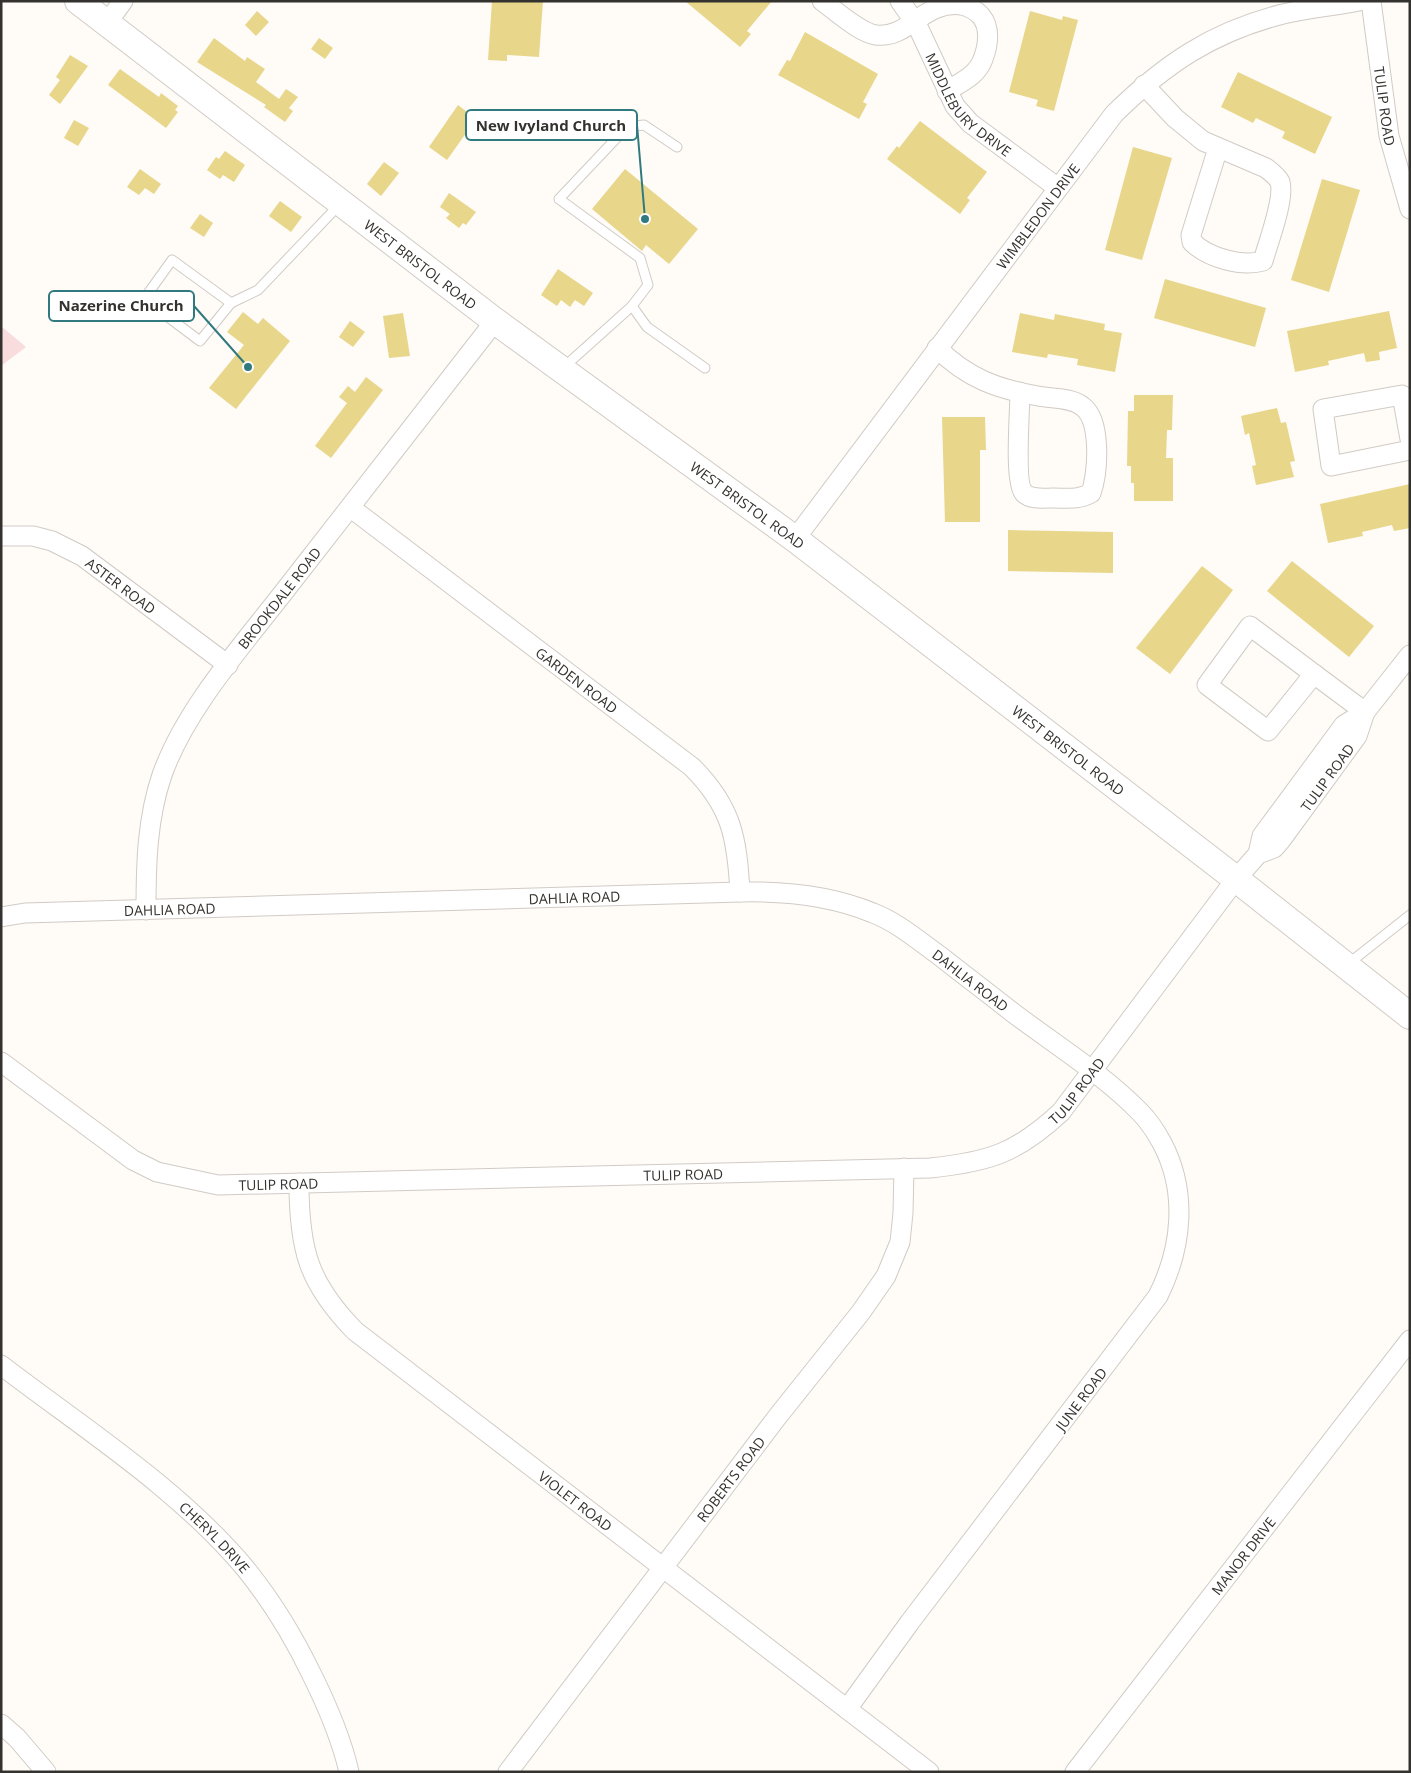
<svg xmlns="http://www.w3.org/2000/svg" width="1411" height="1773" font-family="'Open Sans',sans-serif">
<style>
.green{fill:#f9ddde}
.building{fill:#e8d68b}
.lines{fill:none;stroke-linecap:round;stroke-linejoin:round}
.service-casing{stroke:#d1cbc5;stroke-width:11}
.minor-casing{stroke:#d1cbc5;stroke-width:21}
.secondary-casing{stroke:#d1cbc5;stroke-width:28}
.service{stroke:#fff;stroke-width:9}
.minor{stroke:#fff;stroke-width:19}
.secondary{stroke:#fff;stroke-width:26}
.labels{text-anchor:middle;dominant-baseline:central;stroke-width:4.5;stroke-linejoin:round;paint-order:stroke}
.street-label{font-size:14px;fill:#34322f;stroke:#fff}
.leader{fill:none;stroke:#30797f;stroke-width:2}
.callout-dot{fill:#30797f;stroke:#fff;stroke-width:2}
.callout{fill:#fff;stroke:#30797f;stroke-width:2}
.callout-label{font-size:15px;text-anchor:middle;font-weight:bold;fill:#34322f}
</style>
<rect width="100%" height="100%" fill="#fffbf7"/>
<polygon class="green" points="1,326 26,347 1,366"/>
<g class="building">
<polygon points="492,1 543,1 539,57 507,55 507,61 488,60"/>
<polygon points="685,1 772,1 747,31 751,34 740,47"/>
<polygon points="257,11 269,22 256,36 245,25"/>
<polygon points="1030,11 1062,20 1063,16 1078,20 1054,111 1036,106 1038,100 1009,92"/>
<polygon points="805,32 878,74 863,102 867,104 859,119 778,75 787,60 790,61"/>
<polygon points="214,38 245,61 247,57 265,69 256,82 279,99 286,89 298,97 289,108 293,111 285,122 264,107 266,105 197,62"/>
<polygon points="319,38 333,48 325,59 311,49"/>
<polygon points="70,55 88,66 60,104 49,95 60,80 56,77"/>
<polygon points="120,69 159,97 161,93 178,106 175,110 178,112 166,128 108,85"/>
<polygon points="1238,72 1332,117 1315,154 1282,138 1285,132 1256,118 1253,123 1221,107"/>
<polygon points="458,105 476,119 447,160 429,147"/>
<polygon points="74,120 89,128 78,146 64,138"/>
<polygon points="920,121 987,172 967,198 970,200 960,214 887,159 897,146 899,148"/>
<polygon points="1133,147 1172,158 1142,260 1105,250"/>
<polygon points="225,151 245,165 234,182 223,175 220,179 207,170 216,157 219,159"/>
<polygon points="384,162 399,173 381,196 367,184"/>
<polygon points="140,169 161,184 154,194 145,188 139,195 127,187"/>
<polygon points="625,169 698,229 669,264 646,245 642,251 592,209"/>
<polygon points="1322,179 1360,190 1329,292 1291,280"/>
<polygon points="449,193 476,212 466,225 463,223 459,228 446,218 450,214 440,207"/>
<polygon points="280,201 302,217 291,232 269,216"/>
<polygon points="200,214 213,223 204,237 190,228"/>
<polygon points="558,269 593,293 584,306 575,300 570,307 561,300 557,306 541,295"/>
<polygon points="1165,279 1266,308 1255,347 1154,318"/>
<polygon points="1389,311 1397,348 1379,352 1380,360 1366,362 1364,353 1328,361 1329,365 1295,372 1287,331"/>
<polygon points="243,312 258,324 263,318 290,341 236,409 209,388 244,345 227,332"/>
<polygon points="403,313 410,356 389,358 383,316"/>
<polygon points="1020,313 1054,320 1055,314 1105,324 1104,330 1122,333 1115,372 1077,365 1078,359 1048,354 1047,358 1012,352"/>
<polygon points="350,321 365,332 353,347 339,337"/>
<polygon points="366,377 383,390 331,458 315,446 347,403 339,397 348,386 355,392"/>
<polygon points="1134,395 1173,395 1172,430 1167,430 1166,458 1173,458 1173,501 1134,501 1134,483 1131,483 1131,466 1127,466 1128,411 1134,411"/>
<polygon points="1277,408 1281,423 1286,422 1295,461 1290,462 1294,477 1256,485 1252,466 1256,465 1249,433 1245,435 1241,416"/>
<polygon points="942,417 985,417 986,450 980,450 980,522 945,522"/>
<polygon points="1410,484 1410,528 1394,531 1392,525 1362,532 1363,536 1328,543 1320,504"/>
<polygon points="1008,530 1113,532 1113,573 1008,571"/>
<polygon points="1292,561 1374,626 1349,657 1267,591"/>
<polygon points="1202,566 1233,590 1170,674 1136,648"/>
</g>
<g class="lines">
<g class="service-casing">
<g id="service">
<polyline points="231,303 200,341 144,299 172,260 231,303 258,290 339,205"/>
<polyline points="632,306 647,327 705,368"/>
<polyline points="564,367 632,306 648,285 640,258 559,199 627,127 644,125 677,147"/>
<polyline points="1348,964 1410,915"/>
</g>
</g>
<g class="minor-casing">
<g id="minor">
<path d="M822,1C836,11 860,33 876,35C909,39 923,0 962,5C969,7 976,10 981,16C991,28 988,46 983,59C977,76 961,82 947,91"/>
<path id="s1" d="M900,1L917,25L955,106L970,123L1058,188"/>
<path id="s2" d="M1371,1L1389,136L1410,209"/>
<polyline points="107,23 123,1"/>
<path d="M1144,85L1175,118L1203,141L1266,168C1271,172 1277,176 1280,182C1285,199 1268,243 1263,261C1242,267 1208,258 1192,242L1191,235L1218,148"/>
<path d="M937,348C967,378 997,389 1038,396C1052,399 1070,397 1082,406C1102,420 1098,473 1091,493C1079,500 1067,498 1053,498C1044,498 1031,500 1024,493C1014,483 1020,409 1020,392"/>
<polyline points="1410,439 1402,395 1323,409 1331,466 1410,450"/>
<path id="s3" d="M351,508L692,767C732,807 737,838 740,892"/>
<path id="s4" d="M1,536H33L52,541L82,556L228,665"/>
<path id="s5" d="M795,539L1114,114C1165,64 1212,32 1283,14C1308,8 1334,6 1359,1"/>
<polygon points="1250,626 1314,674 1268,731 1207,685"/>
<polyline points="1314,674 1365,712"/>
<polyline points="1258,854 1262,836 1344,725 1365,712 1410,655"/>
<path id="s6" d="M146,910C146,864 147,819 162,775C185,710 241,647 283,593C353,502 425,412 495,321"/>
<path id="s7" d="M1,917L25,913L740,892C785,891 830,895 873,913C897,922 919,941 940,956C964,975 988,993 1012,1012C1054,1044 1103,1074 1140,1112C1149,1121 1156,1132 1162,1143C1188,1192 1182,1248 1158,1296L910,1622L847,1709"/>
<path id="s8" d="M1,1062L133,1160L157,1172L218,1185L930,1168C989,1162 1017,1153 1061,1112L1236,879L1258,854L1274,848L1281,840L1357,736L1365,712"/>
<path id="s9" d="M299,1183C299,1249 308,1283 355,1331L929,1772"/>
<path id="s10" d="M1,1365C83,1428 178,1488 245,1568C271,1600 293,1636 311,1673C327,1705 341,1737 349,1772"/>
<polyline points="1,1724 17,1738 46,1772"/>
<path id="s11" d="M508,1772L778,1416L861,1312L886,1276L900,1242L903,1213L904,1168"/>
<path id="s12" d="M1075,1772L1410,1340"/>
</g>
</g>
<g class="secondary-casing">
<g id="secondary">
<path id="s13" d="M78,1L495,321L795,539L1236,879L1410,1016"/>
</g>
</g>
<use href="#service" class="service"/>
<use href="#minor" class="minor"/>
<use href="#secondary" class="secondary"/>
</g>
<g class="labels">
<g class="street-label">
<text stroke="none"><textPath href="#s1" startOffset="126">MIDDLEBURY DRIVE</textPath></text>
<text stroke="none"><textPath href="#s2" startOffset="106">TULIP ROAD</textPath></text>
<text stroke="none"><textPath href="#s5" startOffset="404">WIMBLEDON DRIVE</textPath></text>
<text stroke="none"><textPath href="#s13" startOffset="432">WEST BRISTOL ROAD</textPath></text>
<text stroke="none"><textPath href="#s13" startOffset="838">WEST BRISTOL ROAD</textPath></text>
<text stroke="none"><textPath href="#s4" startOffset="134">ASTER ROAD</textPath></text>
<text stroke="none"><textPath href="#s6" startOffset="350">BROOKDALE ROAD</textPath></text>
<text stroke="none"><textPath href="#s3" startOffset="284">GARDEN ROAD</textPath></text>
<text stroke="none"><textPath href="#s13" startOffset="1242">WEST BRISTOL ROAD</textPath></text>
<text stroke="none"><textPath href="#s8" startOffset="1542">TULIP ROAD</textPath></text>
<text stroke="none"><textPath href="#s7" startOffset="574">DAHLIA ROAD</textPath></text>
<text stroke="none"><textPath href="#s7" startOffset="169">DAHLIA ROAD</textPath></text>
<text stroke="none"><textPath href="#s7" startOffset="994">DAHLIA ROAD</textPath></text>
<text stroke="none"><textPath href="#s8" startOffset="1138">TULIP ROAD</textPath></text>
<text stroke="none"><textPath href="#s8" startOffset="719">TULIP ROAD</textPath></text>
<text stroke="none"><textPath href="#s8" startOffset="314">TULIP ROAD</textPath></text>
<text transform="translate(1081 1399) rotate(-53)">JUNE ROAD</text>
<text stroke="none"><textPath href="#s11" startOffset="368">ROBERTS ROAD</textPath></text>
<text stroke="none"><textPath href="#s9" startOffset="442">VIOLET ROAD</textPath></text>
<text stroke="none"><textPath href="#s10" startOffset="275">CHERYL DRIVE</textPath></text>
<text stroke="none"><textPath href="#s12" startOffset="274">MANOR DRIVE</textPath></text>
</g>
</g>
<path class="leader" d="M645 219L637 125M248 367L194 306"/>
<g class="callout-dot">
<circle cx="645" cy="219" r="5"/>
<circle cx="248" cy="367" r="5"/>
</g>
<g class="callout">
<rect x="466" y="110" width="171" height="30" rx="5"/>
<rect x="49" y="291" width="145" height="30" rx="5"/>
</g>
<g class="callout-label">
<text x="551" y="131">New Ivyland Church</text>
<text x="121" y="311">Nazerine Church</text>
</g>
<rect width="1411" height="1773" fill="none" stroke="#34322f" stroke-width="5"/>
</svg>
